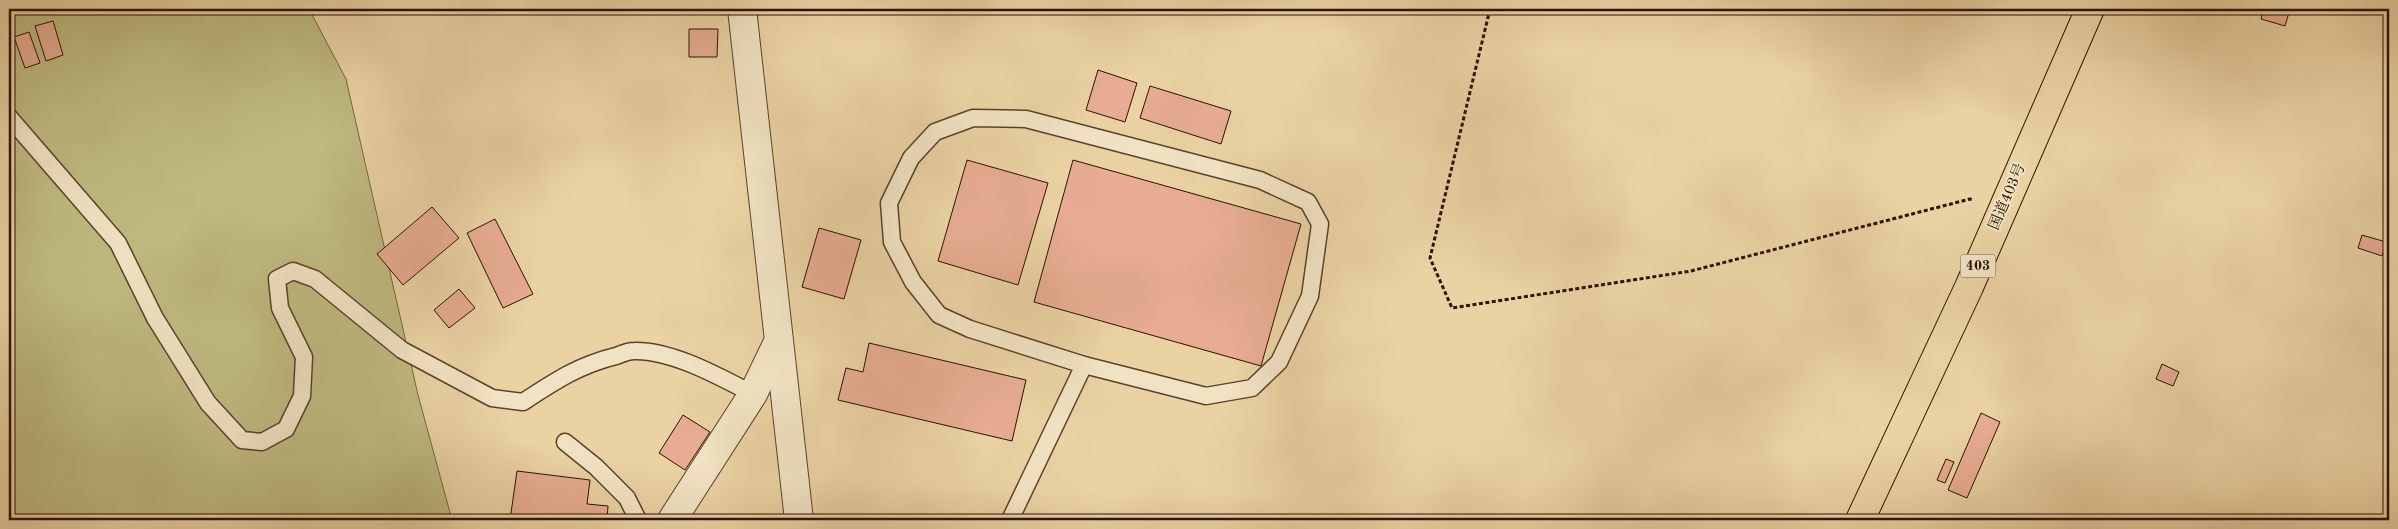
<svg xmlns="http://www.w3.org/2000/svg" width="2398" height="529" font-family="'Old Standard TT','Noto Serif JP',serif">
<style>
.green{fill:#beba80;stroke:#746640}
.building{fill:#e7ac92;stroke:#291301}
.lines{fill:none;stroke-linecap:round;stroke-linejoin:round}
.service-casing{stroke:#59432a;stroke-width:19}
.minor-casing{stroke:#59432a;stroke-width:30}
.trunk-casing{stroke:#291301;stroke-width:30}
.path{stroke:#291301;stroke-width:3;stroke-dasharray:4 2.5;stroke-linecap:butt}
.service{stroke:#f1e2c3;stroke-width:16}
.minor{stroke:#f1e2c3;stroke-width:28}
.trunk{stroke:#ead2a3;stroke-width:28}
.labels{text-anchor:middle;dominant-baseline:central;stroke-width:4;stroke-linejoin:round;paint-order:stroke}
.shield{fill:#f1e2c3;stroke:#65513b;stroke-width:1}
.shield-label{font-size:14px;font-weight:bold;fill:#291301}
.street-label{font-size:15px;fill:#291301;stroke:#f1e2c3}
</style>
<rect width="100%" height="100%" fill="#ead2a3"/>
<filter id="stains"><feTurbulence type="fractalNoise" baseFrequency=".004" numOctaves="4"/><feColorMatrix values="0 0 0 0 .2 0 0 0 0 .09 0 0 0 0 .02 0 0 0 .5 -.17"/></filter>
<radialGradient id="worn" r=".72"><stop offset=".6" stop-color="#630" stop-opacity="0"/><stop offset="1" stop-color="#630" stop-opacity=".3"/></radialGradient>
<polygon class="green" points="9,9 309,9 346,79 418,395 452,520 9,520"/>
<g class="building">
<polygon points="2263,9 2290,9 2285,26 2261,19"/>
<polygon points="53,21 63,55 46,61 35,26"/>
<polygon points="689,29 718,29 717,57 689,57"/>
<polygon points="29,32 40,63 25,68 14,37"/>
<polygon points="1098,70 1137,83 1125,122 1086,110"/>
<polygon points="1150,86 1231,111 1221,144 1140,118"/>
<polygon points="967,160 1048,183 1018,285 938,261"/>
<polygon points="1073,160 1301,224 1261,366 1034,302"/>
<polygon points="432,207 459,238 403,285 377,254"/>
<polygon points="495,219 533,294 503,308 467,233"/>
<polygon points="819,228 861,240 844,299 802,287"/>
<polygon points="2362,235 2386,242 2382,256 2358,248"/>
<polygon points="459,289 475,308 449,328 434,310"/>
<polygon points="869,343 1026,380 1012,441 838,400 846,368 863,372"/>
<polygon points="2162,364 2179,372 2173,386 2156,379"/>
<polygon points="1981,413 2000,422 1967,498 1948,490"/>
<polygon points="683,415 710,432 685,470 659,453"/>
<polygon points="1946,459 1954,462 1945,483 1937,480"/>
<polygon points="517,471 590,480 587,504 608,506 607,520 510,520"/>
</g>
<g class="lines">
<g class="service-casing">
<g id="service">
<path d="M9,117L118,243L155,318L208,403L242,440L262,442L286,429L302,396L304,357L280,308L277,279L293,271L315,279L402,350L492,398L523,402C555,381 579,365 616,356C621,354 628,351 634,351C672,350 720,377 753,394"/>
<polygon points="973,118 1026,119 1260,180 1308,202 1320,224 1310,296 1279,362 1252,388 1206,396 1084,365 970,329 939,315 913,282 892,242 889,203 911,158 935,132"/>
<polyline points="565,442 596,467 627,498 638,520"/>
<polyline points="1010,520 1084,365"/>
</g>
</g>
<g class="minor-casing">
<g id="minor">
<polyline points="742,9 799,520"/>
<polyline points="672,520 753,394 778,342"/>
</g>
</g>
<g class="trunk-casing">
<polyline id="trunk" points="1860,520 1969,287 2090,9"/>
</g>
<polyline class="path" points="1490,9 1430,258 1452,308 1691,271 1970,199 1974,200"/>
<use href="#service" class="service"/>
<use href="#minor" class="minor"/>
<use href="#trunk" class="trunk"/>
</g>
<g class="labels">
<rect class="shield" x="1960.5" y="254.5" width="35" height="23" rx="4"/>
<g class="shield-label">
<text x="1978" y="266">403</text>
</g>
<g class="street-label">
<text transform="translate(2008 197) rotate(-67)">国道403号</text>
</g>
</g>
<rect width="2398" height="529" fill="none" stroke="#ead2a3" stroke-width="30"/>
<rect x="10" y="10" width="2378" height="509" fill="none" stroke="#291301" stroke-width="2.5"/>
<rect x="15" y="15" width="2368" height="499" fill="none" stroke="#291301"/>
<rect width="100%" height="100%" filter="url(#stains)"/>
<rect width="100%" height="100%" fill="url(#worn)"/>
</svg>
